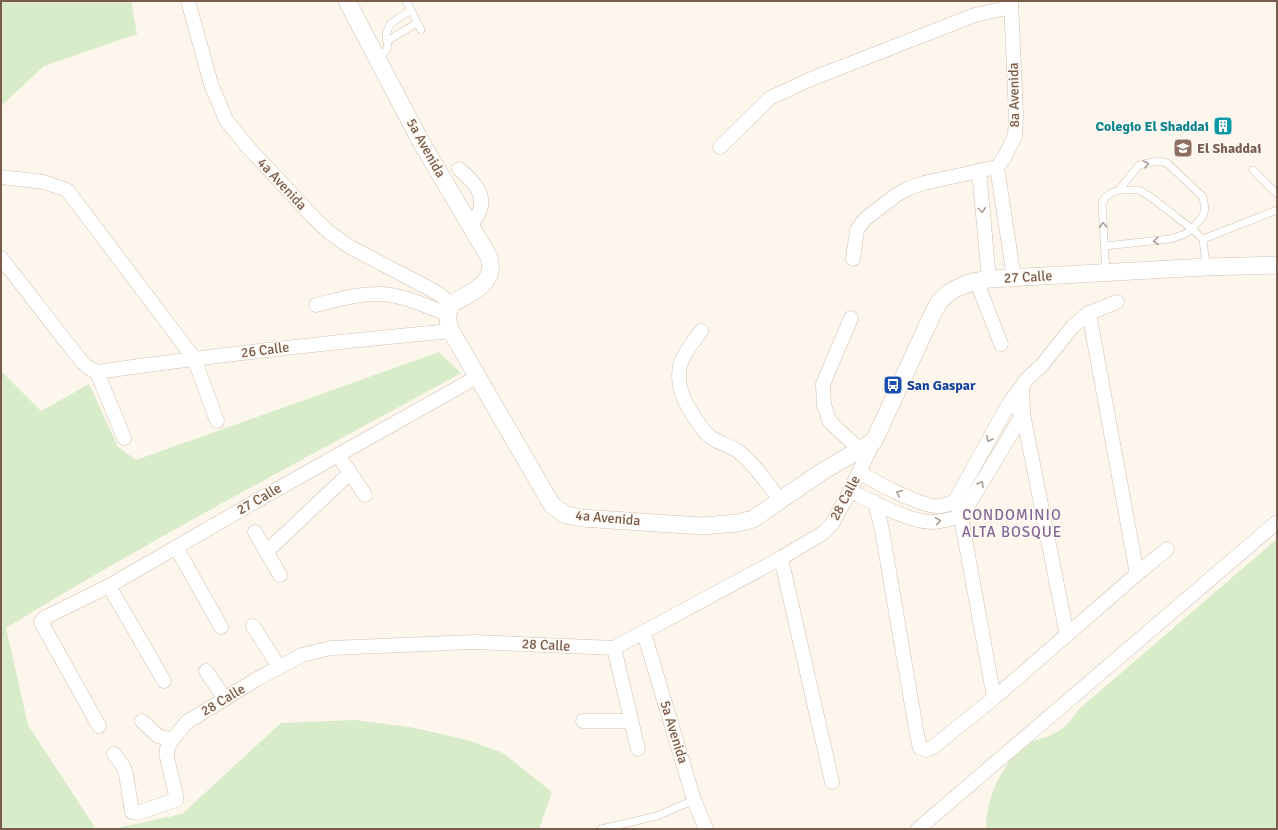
<svg xmlns="http://www.w3.org/2000/svg" width="1278" height="830" font-family="Signika,sans-serif">
<style>
.green{fill:#d8ecc9}
.lines{fill:none;stroke-linecap:round;stroke-linejoin:round}
.service-casing{stroke:#d1beb0;stroke-width:8}
.minor-casing{stroke:#d1beb0;stroke-width:15}
.tertiary-casing{stroke:#d1beb0;stroke-width:18}
.service{stroke:#fff;stroke-width:7}
.minor{stroke:#fff;stroke-width:14}
.tertiary{stroke:#fff;stroke-width:17}
.oneway{stroke:#af9d94}
.labels{text-anchor:middle;dominant-baseline:central;stroke-width:3;stroke-linejoin:round;paint-order:stroke}
.street-label{font-size:14px;fill:#7a5c4d;stroke:#fffaf3}
.culture-label{font-size:14px;font-weight:bold;fill:#0d838f;stroke:#fffaf3;text-anchor:end}
.education-label{font-size:14px;font-weight:bold;fill:#785e54;stroke:#fffaf3;text-anchor:start}
.transit-label{font-size:14px;font-weight:bold;fill:#164399;stroke:#fffaf3;text-anchor:start}
.neighbourhood-label{font-size:15px;letter-spacing:1px;fill:#846695;stroke:#fffaf3}
</style>
<rect width="100%" height="100%" fill="#fdf6ec"/>
<g class="green">
<polygon points="1,1 131,1 137,34 44,66 1,106"/>
<path d="M439,352L461,373C309,457 154,537 6,628L28,725L96,829H1V371L41,411L89,384L118,447L136,460Z"/>
<path d="M1277,539V829H986C985,800 1003,760 1028,743C1032,741 1038,740 1043,738C1061,732 1068,726 1078,710Z"/>
<polygon points="355,720 415,728 467,740 503,753 552,792 539,829 113,829 182,814 281,723"/>
</g>
<g class="lines">
<g class="service-casing">
<g id="service">
<polyline points="411,10 421,30"/>
<polyline points="387,41 417,23"/>
<polyline points="376,56 386,51 388,47 386,35 390,24 411,10 406,1"/>
<polyline points="1253,170 1277,194"/>
<polyline points="1203,239 1277,210"/>
<polyline points="1105,246 1170,239 1185,234 1192,229 1203,216 1205,209 1203,197 1167,163 1158,161 1139,165 1119,190"/>
<polyline points="1106,273 1102,203 1106,197 1111,193 1119,190 1139,190 1152,198 1192,229 1203,239 1206,267"/>
<polyline points="601,829 657,816 694,800"/>
</g>
</g>
<g class="minor-casing">
<g id="minor">
<polyline points="188,1 211,84 226,120 247,146 315,219 330,233 350,247 436,292 452,304"/>
<polyline points="1011,1 1016,115 1015,136 1004,158 997,167 1014,278"/>
<polyline points="720,147 770,98 811,79 975,15 1011,7"/>
<path d="M459,169C472,180 487,194 479,212C478,217 473,221 470,225"/>
<polyline points="979,171 989,279"/>
<polyline points="1,177 44,182 67,190 194,358 217,421"/>
<path d="M1,258L82,362L89,368L97,372C215,355 333,342 451,331"/>
<polyline points="853,259 857,230 865,219 895,196 909,188 924,183 997,167"/>
<polyline points="976,280 1001,344"/>
<path d="M316,305C336,300 356,294 377,294C399,293 426,306 447,314"/>
<polyline points="1089,313 1137,574"/>
<polyline points="851,318 823,384 824,405 830,422 859,449"/>
<path d="M701,331C693,342 684,353 680,365C679,371 679,381 680,387C683,401 700,430 712,438C720,444 730,445 739,452C756,465 768,485 781,501"/>
<polyline points="97,372 124,438"/>
<polyline points="1019,412 1023,414 1067,635"/>
<polyline points="338,455 365,495"/>
<path d="M859,472C875,482 923,508 940,506C945,506 950,503 955,501L1008,405L1027,379L1042,365L1073,326L1089,313L1117,302"/>
<path d="M850,491C871,501 911,523 933,522C943,521 952,519 961,517L1023,414L1022,387"/>
<polyline points="875,502 882,530 917,735 920,748 926,750 933,747 994,698 1137,574 1167,549"/>
<polyline points="958,509 961,517 994,698"/>
<polyline points="255,532 280,575"/>
<polyline points="176,547 221,627"/>
<polyline points="266,552 350,473"/>
<polyline points="781,558 832,782"/>
<polyline points="109,586 164,681"/>
<polyline points="253,626 279,667"/>
<polyline points="644,633 694,800 706,829"/>
<polyline points="614,648 638,749"/>
<polyline points="206,671 225,699"/>
<polyline points="142,721 158,736 172,740"/>
<polyline points="583,721 630,721"/>
<polyline points="99,726 41,622 44,618 109,586 258,500 477,377"/>
<polyline points="114,754 123,766 126,774 132,812 137,813 176,800 176,796 167,757 167,749 172,740 187,722 257,679 302,655 331,648 474,642 614,648 781,558 823,533 832,524 850,491 874,441"/>
<polyline points="918,829 1277,522"/>
</g>
</g>
<g class="tertiary-casing">
<path id="tertiary" d="M347,1L421,142L489,257C497,284 471,292 452,304C446,313 447,320 451,331L552,505L566,515L581,518L702,526L738,523L753,519L820,473L874,441L934,311C936,308 938,303 941,300C952,287 973,281 989,279L1206,267L1277,265"/>
</g>
<use href="#service" class="service"/>
<use href="#minor" class="minor"/>
<use href="#tertiary" class="tertiary"/>
</g>
<defs><path id="oneway-chevron" d="M-2-3.5L2.5 0L-2 3.5" fill="none" stroke-width="1.6" stroke-linecap="round" stroke-linejoin="round"/></defs>
<g class="oneway">
<use href="#oneway-chevron" transform="translate(1146 164) rotate(-14)"/>
<use href="#oneway-chevron" transform="translate(982 210) rotate(85)"/>
<use href="#oneway-chevron" transform="translate(1103 225) rotate(-94)"/>
<use href="#oneway-chevron" transform="translate(1156 241) rotate(175)"/>
<use href="#oneway-chevron" transform="translate(989 439) rotate(119)"/>
<use href="#oneway-chevron" transform="translate(981 484) rotate(-59)"/>
<use href="#oneway-chevron" transform="translate(899 493) rotate(-156)"/>
<use href="#oneway-chevron" transform="translate(938 521) rotate(-8)"/>
</g>
<defs>
<g id="building-square" transform="scale(1)"><rect x="-9" y="-9" width="18" height="18" rx="4" fill="#0f9aa8" stroke="#fffaf3"/><path d="M-4-6H4V6H1V3H-1V6H-4ZM-2.5-4.3h1.7v1.8h-1.7ZM.8-4.3h1.7v1.8H.8ZM-2.5-1h1.7V.8h-1.7ZM.8-1h1.7V.8H.8Z" fill="#fff"/></g>
<g id="school-square" transform="scale(1)"><rect x="-9" y="-9" width="18" height="18" rx="4" fill="#8d6e63" stroke="#fffaf3"/><path d="M0-5L7-2L0 1L-7-2ZM-4 1L0 2.5L4 1V4Q0 6-4 4Z" fill="#fff"/></g>
<g id="bus-square" transform="scale(1)"><rect x="-9" y="-9" width="18" height="18" rx="4" fill="#1a4fb4" stroke="#fffaf3"/><path d="M-5-6H5V4H4V6H2V4H-2V6H-4V4H-5ZM-3.5-4V0h7V-4ZM-3.5 1.2v1.5H-2V1.2ZM2 1.2v1.5H3.5V1.2Z" fill="#fff"/></g>
</defs>
<g fill-rule="evenodd">
<use href="#building-square" x="1223" y="126"/>
<use href="#school-square" x="1183" y="148"/>
<use href="#bus-square" x="893" y="385"/>
</g>
<g class="labels">
<g class="street-label">
<text transform="translate(1014 95) rotate(-91)">8a Avenida</text>
<text transform="translate(426 148) rotate(61)">5a Avenida</text>
<text transform="translate(282 184) rotate(47)">4a Avenida</text>
<text transform="translate(1028 277) rotate(-3)">27 Calle</text>
<text transform="translate(265 350) rotate(-7)">26 Calle</text>
<text transform="translate(845 498) rotate(-62)">28 Calle</text>
<text transform="translate(259 499) rotate(-30)">27 Calle</text>
<text transform="translate(608 518) rotate(5)">4a Avenida</text>
<text transform="translate(546 645) rotate(3)">28 Calle</text>
<text transform="translate(223 700) rotate(-31)">28 Calle</text>
<text transform="translate(674 732) rotate(73)">5a Avenida</text>
</g>
<g class="culture-label">
<text x="1209" y="126">Colegio El Shaddai</text>
</g>
<g class="education-label">
<text x="1197" y="148">El Shaddai</text>
</g>
<g class="transit-label">
<text x="907" y="385">San Gaspar</text>
</g>
<g class="neighbourhood-label">
<text x="1012" y="515">CONDOMINIO<tspan x="1012" dy="17">ALTA BOSQUE</tspan></text>
</g>
</g>
<rect width="1278" height="830" fill="none" stroke="#7a5c4d" stroke-width="4"/>
</svg>
